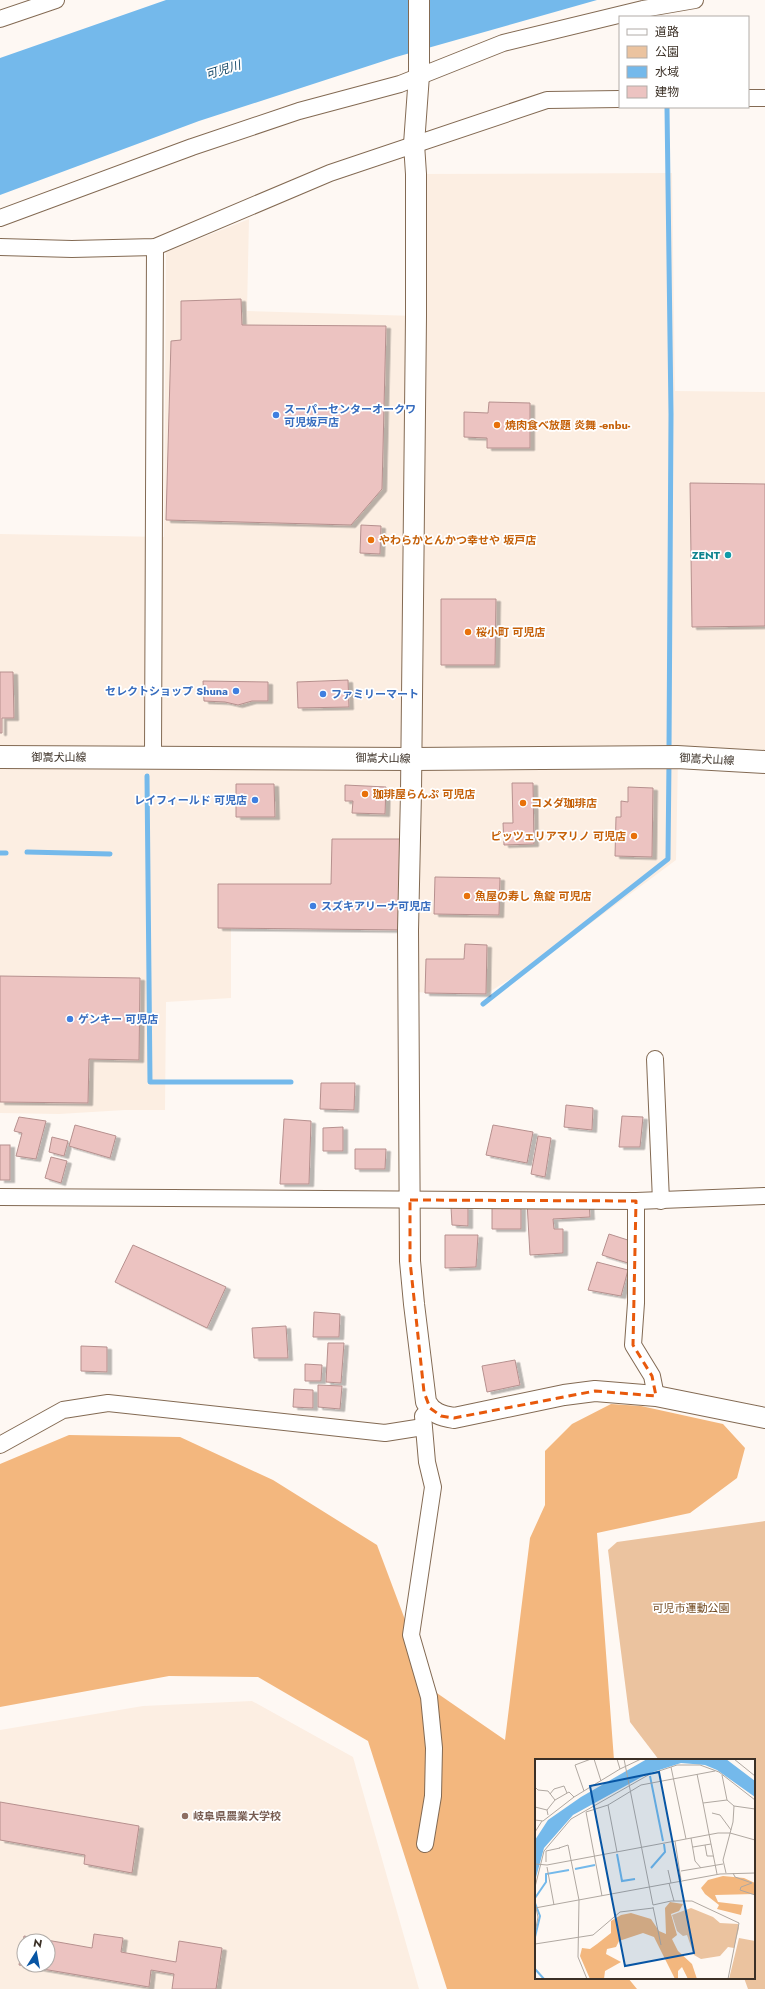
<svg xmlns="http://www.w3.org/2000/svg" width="765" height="1989" font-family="Jost,'Noto Sans JP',sans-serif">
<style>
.built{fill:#fceee2;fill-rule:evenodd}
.green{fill:#ebc39f}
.forest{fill:#f3b77e}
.water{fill:#74b9eb}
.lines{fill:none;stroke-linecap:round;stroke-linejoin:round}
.stream{stroke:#74b9eb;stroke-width:5}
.building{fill:#ecc3c1;stroke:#b6908e;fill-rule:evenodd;filter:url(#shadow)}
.minor-casing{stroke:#836a53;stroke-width:18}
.tertiary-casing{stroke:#836a53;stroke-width:22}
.secondary-casing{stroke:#836a53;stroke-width:24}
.minor{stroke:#fff;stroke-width:16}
.tertiary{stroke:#fff;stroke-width:20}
.secondary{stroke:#fff;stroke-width:22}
.marked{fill:none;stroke:#e8590c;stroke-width:3;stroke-dasharray:8 5;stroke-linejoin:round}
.shop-dot{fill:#3f7fe0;stroke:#fff;stroke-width:1.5}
.food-dot{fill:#e8710a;stroke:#fff;stroke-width:1.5}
.culture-dot{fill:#0f9aa8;stroke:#fff;stroke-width:1.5}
.education-dot{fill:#8d6e63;stroke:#fff;stroke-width:1.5}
.labels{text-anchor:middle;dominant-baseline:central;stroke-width:3.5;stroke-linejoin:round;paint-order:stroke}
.shop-label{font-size:11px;font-weight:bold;fill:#366cbe;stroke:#fff;text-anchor:start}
.food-label{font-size:11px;font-weight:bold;fill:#c56008;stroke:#fff;text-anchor:start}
.culture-label{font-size:11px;font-weight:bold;fill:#0d838f;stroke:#fff;text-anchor:end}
.street-label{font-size:11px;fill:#3b3026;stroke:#fff}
.park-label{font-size:11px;fill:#71491f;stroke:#fff}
.education-label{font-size:11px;font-weight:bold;fill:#785e54;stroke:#fff;text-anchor:start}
.water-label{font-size:12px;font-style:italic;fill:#114768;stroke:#fff}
.inset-river{fill:none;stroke:#74b9eb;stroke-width:2}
.inset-road{fill:none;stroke:#b0a8a1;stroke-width:1}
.view{fill:#0755a4;fill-opacity:0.15;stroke:#0755a4;stroke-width:2}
.inset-edge{fill:none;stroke:#3b3026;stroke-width:2}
</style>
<defs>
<filter id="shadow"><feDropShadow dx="4.5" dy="2.5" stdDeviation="0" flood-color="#0004"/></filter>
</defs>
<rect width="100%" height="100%" fill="#fef8f3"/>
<g class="built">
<polygon points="672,173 675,391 765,392 765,759 678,758 676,860 548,955 486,994 408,992 408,930 231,928 231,998 166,1002 165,1110 125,1110 59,1114 0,1113 0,534 164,537 166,252 249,219 247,311 416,316 416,174"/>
<path d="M252,1701L353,1757L419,1989H0V1730L143,1706ZM24,1941H48V1965H24Z"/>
</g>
<polygon class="green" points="765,1521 765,1989 748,1989 744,1978 754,1978 754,1760 659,1760 630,1722 608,1550 617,1542"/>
<polygon class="forest" points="611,1404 641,1406 723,1424 745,1448 737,1478 690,1513 597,1533 614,1760 536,1760 536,1978 628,1978 637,1989 447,1989 368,1741 258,1677 169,1676 0,1707 0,1464 69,1435 180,1437 273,1480 377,1545 431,1689 505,1740 530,1538 545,1505 545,1451 572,1424"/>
<polygon class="water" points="166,0 597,0 396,57 199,121 0,195 0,58"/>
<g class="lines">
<g class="stream">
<polyline points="667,107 671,414 669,751"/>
<polyline points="147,776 150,1082 291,1082"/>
<polyline points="27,852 110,854"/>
<polyline points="0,853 6,853"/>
<polyline points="483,1004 668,859 669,761"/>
</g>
</g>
<g class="building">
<polygon points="241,299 242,325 386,326 382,489 351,525 166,520 171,341 181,340 181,301"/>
<polygon points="489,402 530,403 530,448 487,448 487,438 464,437 464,412 488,413"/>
<polygon points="690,483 765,484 765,626 692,627"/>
<polygon points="361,525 381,526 380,554 360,553"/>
<polygon points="441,599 496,599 495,665 441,665"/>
<polygon points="0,672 13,672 14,718 2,718 2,733 0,733"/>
<polygon points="348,680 349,707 298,708 297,682"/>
<polygon points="203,681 268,682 268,701 252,701 238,705 225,702 204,701"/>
<polygon points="512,783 533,783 534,844 504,845 503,823 513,823"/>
<polygon points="236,784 274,784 275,817 236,817"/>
<polygon points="345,785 386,787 385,814 352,813 353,801 345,801"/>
<polygon points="628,787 653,788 652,857 615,856 616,817 621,817 621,801 628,802"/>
<polygon points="332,839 409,839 408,930 218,928 218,884 331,884"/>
<polygon points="435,877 500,878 499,915 434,914"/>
<polygon points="465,944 487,945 486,994 425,993 426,959 464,959"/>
<polygon points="0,976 140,978 139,1060 89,1059 88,1103 0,1102"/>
<polygon points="321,1083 355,1083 354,1110 320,1109"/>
<polygon points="566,1105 593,1108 592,1130 564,1127"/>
<polygon points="622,1116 643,1117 640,1147 619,1147"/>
<polygon points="19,1117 46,1121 36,1159 16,1156 22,1133 14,1131"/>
<polygon points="284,1119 311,1121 309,1184 280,1184"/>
<polygon points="75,1125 116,1136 110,1158 69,1146"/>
<polygon points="493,1125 533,1132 527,1163 486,1155"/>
<polygon points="343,1127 343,1151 323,1151 323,1128"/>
<polygon points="538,1136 551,1138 545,1177 531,1174"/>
<polygon points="52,1137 68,1141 64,1156 49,1152"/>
<rect x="0" y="1145" width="10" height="35"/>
<polygon points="355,1149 386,1149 385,1169 355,1169"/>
<polygon points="51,1157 67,1161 61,1183 45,1178"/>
<polygon points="527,1202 589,1202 590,1217 553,1219 554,1229 563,1229 563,1253 530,1255"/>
<polygon points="451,1207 468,1207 468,1226 452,1225"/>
<polygon points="521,1207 521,1229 492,1229 492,1208"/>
<polygon points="609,1234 634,1242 628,1263 602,1255"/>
<polygon points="445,1235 478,1235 476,1267 445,1268"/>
<polygon points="133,1245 226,1287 207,1328 115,1282"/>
<polygon points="597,1262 628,1270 621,1296 588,1290"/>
<polygon points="314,1312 340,1314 339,1337 313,1337"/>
<polygon points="286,1326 288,1358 254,1358 252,1328"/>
<polygon points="328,1343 344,1343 341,1383 326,1382"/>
<polygon points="81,1346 107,1347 107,1372 81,1371"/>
<polygon points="515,1360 520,1385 487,1392 482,1366"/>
<polygon points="305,1364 322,1365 321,1381 305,1381"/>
<polygon points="318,1385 342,1386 340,1409 318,1407"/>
<polygon points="294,1389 313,1390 313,1408 293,1407"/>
<polygon points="0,1802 139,1826 132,1873 84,1864 85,1855 0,1840"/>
<path d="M94,1934L123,1938L121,1952L176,1962L179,1941L222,1948L216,1989H172L174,1974L151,1970L149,1987L19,1965L24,1936L92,1948ZM24,1941H48V1965H24Z"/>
</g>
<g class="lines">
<g class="minor-casing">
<g id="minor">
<polyline points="0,19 56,0"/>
<polyline points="748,98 765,98"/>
<polyline points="0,218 192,147 299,111 400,84 503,43 643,9 695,0"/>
<polyline points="0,247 72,249 155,247 330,173 547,100 620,99"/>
<polyline points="153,757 155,247"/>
<polyline points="655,1059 661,1201"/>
<polyline points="0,1197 636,1201 765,1196"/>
<polyline points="636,1201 636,1303 633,1345 652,1376 656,1396"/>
<polyline points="0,1445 63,1410 108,1403 385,1433 423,1427"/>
<polyline points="425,1844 433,1796 434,1748 429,1697 411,1635 433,1487 427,1462 423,1416 430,1408"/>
</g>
</g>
<g class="tertiary-casing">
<path id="tertiary" d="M419,0V75L414,144L416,174V316L411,792L408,930L410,1261L414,1304L426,1402C432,1413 441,1416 454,1418L564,1395L595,1391L656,1396L765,1418"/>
</g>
<g class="secondary-casing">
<polyline id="secondary" points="0,757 412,759 677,757 765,762"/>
</g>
<use href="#minor" class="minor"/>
<use href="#tertiary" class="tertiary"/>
<use href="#secondary" class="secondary"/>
</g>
<path class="marked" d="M410,1200L636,1201L633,1345L652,1376L656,1396L595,1391L454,1418L441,1416L430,1408L424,1392L410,1261Z"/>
<g class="shop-dot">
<circle cx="276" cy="415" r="4"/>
<circle cx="236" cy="691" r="4"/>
<circle cx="323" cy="694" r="4"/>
<circle cx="255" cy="800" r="4"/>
<circle cx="313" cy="906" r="4"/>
<circle cx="70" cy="1019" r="4"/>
</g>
<g class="food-dot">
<circle cx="497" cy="425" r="4"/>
<circle cx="371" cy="540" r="4"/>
<circle cx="468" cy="632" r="4"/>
<circle cx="365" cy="794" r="4"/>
<circle cx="523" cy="803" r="4"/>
<circle cx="634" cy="836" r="4"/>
<circle cx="467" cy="896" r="4"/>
</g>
<circle class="culture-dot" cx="728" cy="555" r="4"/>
<circle class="education-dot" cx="185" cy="1816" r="4"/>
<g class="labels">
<g class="shop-label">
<text x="284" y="409">スーパーセンターオークワ<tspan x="284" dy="13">可児坂戸店</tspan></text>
<text x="228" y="691" text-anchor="end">セレクトショップ Shuna</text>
<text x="331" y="694">ファミリーマート</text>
<text x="247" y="800" text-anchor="end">レイフィールド 可児店</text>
<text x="321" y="906">スズキアリーナ可児店</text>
<text x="78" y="1019">ゲンキー 可児店</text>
</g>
<g class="food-label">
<text x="505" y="425">焼肉食べ放題 炎舞 ‐enbu‐</text>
<text x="379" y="540">やわらかとんかつ幸せや 坂戸店</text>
<text x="476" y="632">桜小町 可児店</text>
<text x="373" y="794">珈琲屋らんぷ 可児店</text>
<text x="531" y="803">コメダ珈琲店</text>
<text x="626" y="836" text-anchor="end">ピッツェリアマリノ 可児店</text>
<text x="475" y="896">魚屋の寿し 魚錠 可児店</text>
</g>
<g class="culture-label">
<text x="720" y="555">ZENT</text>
</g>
<g class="street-label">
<text x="59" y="757">御嵩犬山線</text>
<text transform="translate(383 758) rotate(1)">御嵩犬山線</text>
<text transform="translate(707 759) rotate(3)">御嵩犬山線</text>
</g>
<g class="park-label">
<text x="691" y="1608">可児市運動公園</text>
</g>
<g class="education-label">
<text x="193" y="1816">岐阜県農業大学校</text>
</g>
<g class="water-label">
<text transform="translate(223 70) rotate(-17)">可児川</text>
</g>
</g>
<g transform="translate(535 1759)">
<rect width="220" height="220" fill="#fef8f3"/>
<path d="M156,149L178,158L185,164L203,165L204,169L199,189L193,188L185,197L166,200L159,196L152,176L148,177L142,172L137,156ZM204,179L220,182V220H194Z" fill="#ebc39f"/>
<path d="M188,117L209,119L220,124V135L180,136L183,143L208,146L206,156L182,150L184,146L170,135L166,129L173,121ZM135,143L148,145L144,152L136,155L142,176L137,180L143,192L157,205L162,220H153L147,208L143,212V220H140L119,178L108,174L84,182L81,188L72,190L71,195L86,203L70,212L69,220H55L45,197L47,189L55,190L62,185L76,174V162L86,156L96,154L116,160L124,172L131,175L130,149Z" fill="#f3b77e"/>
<path d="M112,0H191L220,22V38L182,11L170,6L146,4L112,15L38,56L9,89L0,122V81L13,61L46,38Z" fill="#74b9eb"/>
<path class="inset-river" d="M115,17L128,82M82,95L87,122L100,120M116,109L130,93L129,85M40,110L60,106M0,139L11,123V115L34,111M0,144L5,157L0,178M0,210L9,220"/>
<path class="inset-road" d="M59,0L66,22M82,0L85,10L106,0M89,0L118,146L136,142H157L204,164L193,220M199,0L220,17M136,8L151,80M162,15L168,44L192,41M187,16L192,41L199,47L198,63L188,101L191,114M0,28L3,31L13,32L20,41M49,32L40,6L56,0M15,35L19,30L29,27L32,34M168,44L174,75M73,46L82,93M199,47L220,50M0,48L12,51M51,53L73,46L106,26L180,12M51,53L67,137M177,54L185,56L196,71M13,56L12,51L20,41L34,33L39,38M0,61L8,62L39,38L85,10M0,73L7,62M174,75L182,115M156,79L160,102L166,109M140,82L146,121M170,86L172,97H178M158,88L176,85M24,89L33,86L44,141L43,198L52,220M11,103V92L25,89M0,105L12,106L183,74H195L220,81M12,108L19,146M133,111L136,124M146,112L188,105M198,114L200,118L217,124L206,128L205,131L220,136M134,124L139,142M0,128L9,92L36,60L115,15L142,6H165L184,13L220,41M118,148L126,186M0,149L185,115L220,114M0,174L3,158L1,149M0,185L58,176L85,153L118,149"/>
<path class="view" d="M124,13L159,194L90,207L55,27Z"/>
<rect width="220" height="220" class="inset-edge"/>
</g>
<rect x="619" y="16" width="130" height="92" fill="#ffffff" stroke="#b1aca8"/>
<rect x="627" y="29" width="20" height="6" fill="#ffffff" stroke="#b1aca8"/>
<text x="655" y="36" font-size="12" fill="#3b3026">道路</text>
<rect x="627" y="46" width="20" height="12" fill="#ebc39f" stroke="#b1aca8"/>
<text x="655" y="56" font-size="12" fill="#3b3026">公園</text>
<rect x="627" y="66" width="20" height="12" fill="#74b9eb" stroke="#b1aca8"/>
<text x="655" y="76" font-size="12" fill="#3b3026">水域</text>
<rect x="627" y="86" width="20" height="12" fill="#ecc3c1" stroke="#b1aca8"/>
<text x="655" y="96" font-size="12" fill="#3b3026">建物</text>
<g transform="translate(36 1953) rotate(11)"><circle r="19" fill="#ffffff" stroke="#b1aca8"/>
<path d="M0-3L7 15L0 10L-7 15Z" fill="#0755a4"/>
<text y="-6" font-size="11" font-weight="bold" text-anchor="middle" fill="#3b3026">N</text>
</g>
</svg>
